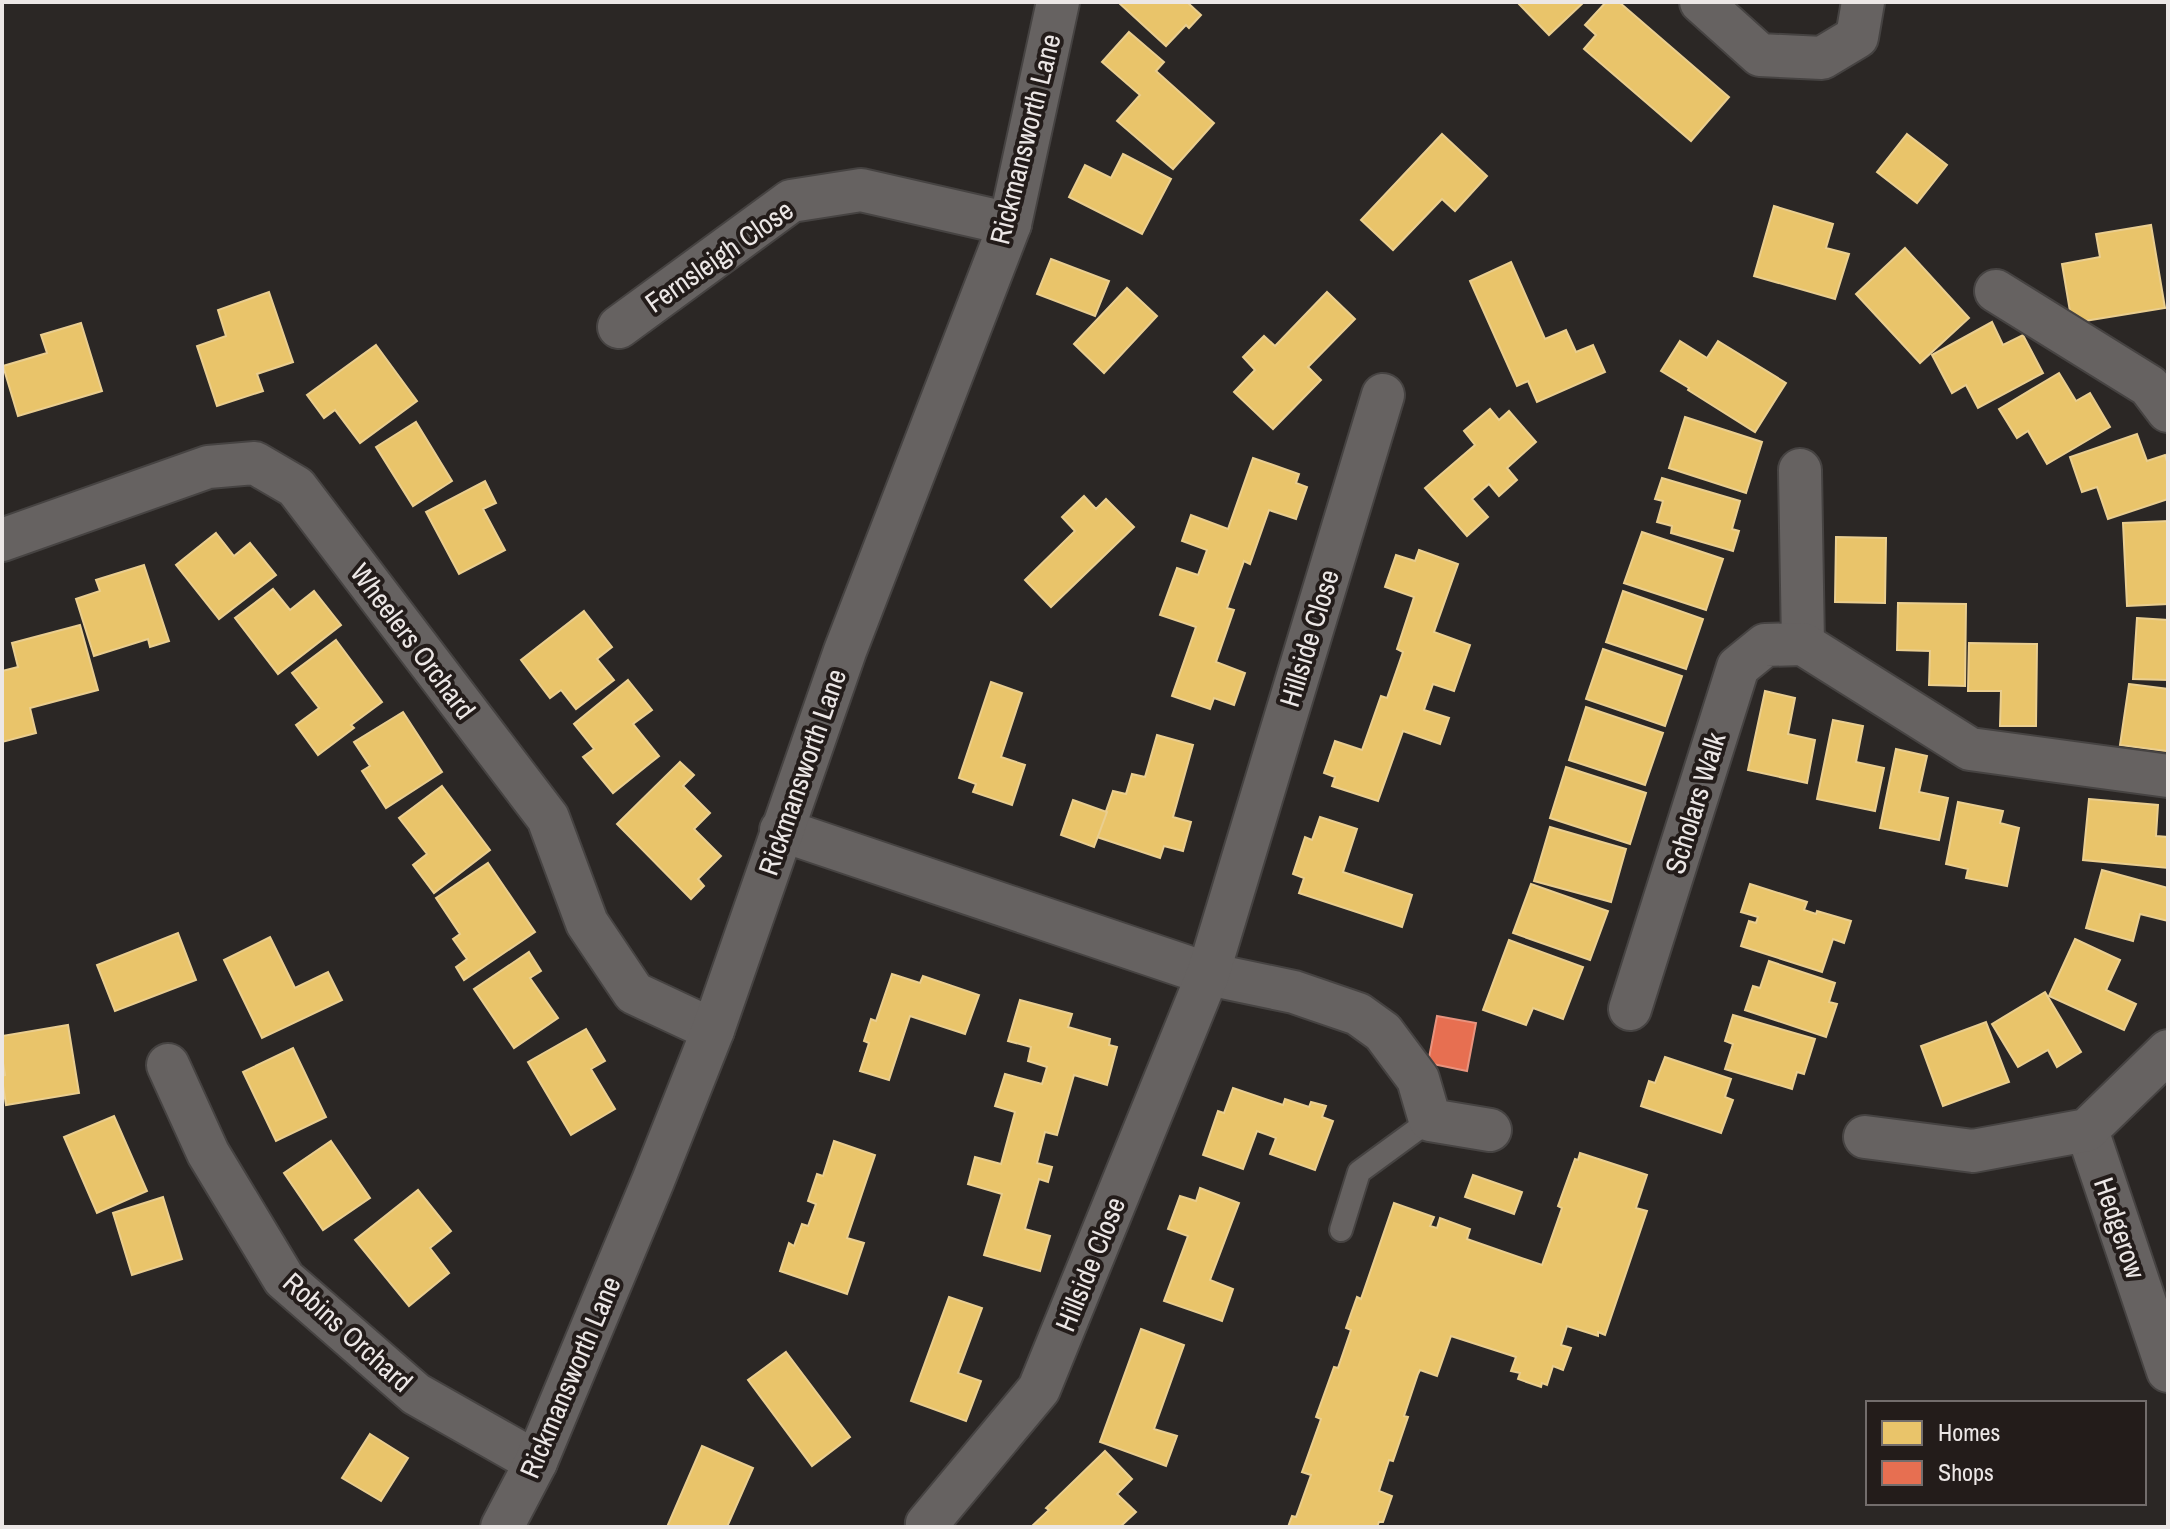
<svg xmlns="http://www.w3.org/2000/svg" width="2170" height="1529" font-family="'Archivo Narrow',sans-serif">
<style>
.homes{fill:#e9c46a;stroke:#eace8f;stroke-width:2}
.shops{fill:#e76f51;stroke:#e8937e;stroke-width:2}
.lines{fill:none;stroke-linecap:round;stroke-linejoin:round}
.service-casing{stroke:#464342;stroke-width:26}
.minor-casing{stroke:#464342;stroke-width:46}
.service{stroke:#666261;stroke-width:22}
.minor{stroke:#666261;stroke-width:42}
.labels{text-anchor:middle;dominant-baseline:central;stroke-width:8;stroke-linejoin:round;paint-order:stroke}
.street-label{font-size:28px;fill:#ece7e6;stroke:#231c1a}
</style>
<rect width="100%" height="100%" fill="#2b2725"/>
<g class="homes">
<polygon points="1118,2 1187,2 1201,15 1189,28 1186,25 1166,46"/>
<polygon points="1517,2 1584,2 1549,35"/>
<polygon points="1606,2 1619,2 1729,97 1691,141 1584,49 1596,35 1585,25"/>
<polygon points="1129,32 1164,62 1156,71 1214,123 1173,169 1117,121 1140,95 1102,62"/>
<polygon points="1442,134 1487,176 1455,211 1442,199 1393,250 1361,220"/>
<polygon points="1907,134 1947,165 1917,203 1877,172"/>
<polygon points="1123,154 1171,179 1142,234 1069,197 1085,165 1111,178"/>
<polygon points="1774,206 1833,224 1826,248 1849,254 1835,299 1754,276"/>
<polygon points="2151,225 2165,308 2072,323 2062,264 2100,257 2096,234"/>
<polygon points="1905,248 1969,318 1920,363 1856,294"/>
<polygon points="1051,259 1109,281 1095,316 1037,294"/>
<polygon points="1511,262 1545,339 1566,330 1576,352 1593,345 1605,372 1537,402 1528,381 1517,386 1470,281"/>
<polygon points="1127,288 1157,316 1104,373 1074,344"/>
<polygon points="269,292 293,362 257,374 263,391 217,406 197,346 226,336 218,310"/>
<polygon points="1327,292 1355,319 1308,367 1321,380 1273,429 1234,392 1255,370 1243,357 1264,336 1275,346"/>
<polygon points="1992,322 2003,345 2023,335 2043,373 1978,408 1966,385 1952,393 1932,355"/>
<polygon points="81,323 102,391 18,416 3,366 47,353 41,335"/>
<polygon points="1680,341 1707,358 1718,341 1786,383 1755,432 1688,390 1689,388 1661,371"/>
<polygon points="376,345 417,401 360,443 335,410 324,418 307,395"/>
<polygon points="2059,373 2076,401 2090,393 2110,427 2047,464 2028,431 2017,438 1999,409"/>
<polygon points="1490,409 1499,420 1509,411 1536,442 1507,468 1517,480 1499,496 1489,484 1472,499 1488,517 1467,536 1425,488 1475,445 1464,431"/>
<polygon points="1685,417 1762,442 1746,493 1669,468"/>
<polygon points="416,422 452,481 413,506 376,447"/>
<polygon points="2137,434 2147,461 2165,455 2168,465 2168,499 2108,519 2097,487 2082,492 2070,457"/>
<polygon points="1253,458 1299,474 1296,483 1307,487 1296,519 1269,510 1250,564 1244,561 1227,608 1234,610 1216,662 1245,673 1234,705 1214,698 1210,709 1172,696 1196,627 1160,615 1177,568 1198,575 1207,550 1182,541 1191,515 1228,529"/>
<polygon points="1662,478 1740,501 1732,529 1739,531 1733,551 1671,533 1672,526 1657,522 1663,501 1655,499"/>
<polygon points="485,481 496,503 483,509 505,550 459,574 426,512"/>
<polygon points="1084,496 1096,509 1106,499 1134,527 1051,607 1025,580 1075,531 1062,517"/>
<polygon points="2168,521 2168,604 2127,606 2123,523"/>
<polygon points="1642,532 1723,559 1706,610 1624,583"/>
<polygon points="216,533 234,556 250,543 276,575 219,619 176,565"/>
<polygon points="1836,537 1886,538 1885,603 1835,602"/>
<polygon points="1419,550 1458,564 1434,632 1470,645 1454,691 1433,684 1424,710 1449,718 1440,744 1403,731 1378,801 1332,786 1335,777 1324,773 1335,741 1362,750 1381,696 1387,698 1403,652 1397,649 1414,597 1385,587 1396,555 1415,561"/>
<polygon points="144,565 169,641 150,647 148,639 94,656 76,599 100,591 96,580"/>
<polygon points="273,589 290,610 314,591 341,625 278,674 235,618"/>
<polygon points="1623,591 1703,619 1686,669 1606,642"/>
<polygon points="1898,603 1966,604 1965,686 1929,685 1930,651 1897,650"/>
<polygon points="584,611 612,647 597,659 614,680 576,709 561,690 550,698 521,660"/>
<polygon points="2137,618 2168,620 2168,680 2133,679"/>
<polygon points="80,625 98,690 30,708 36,733 2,742 2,671 18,667 12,643"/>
<polygon points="336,640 382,702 351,725 354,728 318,755 296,725 319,708 292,673"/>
<polygon points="1969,643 2037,644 2036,726 2000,726 2001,691 1968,691"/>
<polygon points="1603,649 1682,676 1665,726 1586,699"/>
<polygon points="628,680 652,710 633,724 659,756 613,793 583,757 594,749 574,724"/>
<polygon points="991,682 1022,693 1001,757 1025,765 1012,805 973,792 976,784 959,778"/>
<polygon points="2129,684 2168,689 2167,751 2120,745"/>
<polygon points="1765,691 1795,698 1788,734 1815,740 1807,783 1748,770"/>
<polygon points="1586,707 1663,733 1645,785 1569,760"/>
<polygon points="403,712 442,772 386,808 362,771 370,766 354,742"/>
<polygon points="1833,720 1863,726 1856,762 1884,768 1875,811 1817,799"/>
<polygon points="1157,735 1193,745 1173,817 1191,822 1183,851 1164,846 1160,858 1097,837 1113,791 1126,794 1132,774 1145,777"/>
<polygon points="1896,749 1927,756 1919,792 1948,798 1939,840 1880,828"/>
<polygon points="680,762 694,775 683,786 710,813 694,829 721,856 698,879 704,886 691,899 617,824"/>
<polygon points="1566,767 1646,793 1630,844 1550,818"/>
<polygon points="442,786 490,850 434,893 413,865 427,854 399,818"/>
<polygon points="2089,799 2158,805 2156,836 2168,837 2168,868 2083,860"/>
<polygon points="1073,800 1107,812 1094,847 1061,835"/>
<polygon points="1958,802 2003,811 2000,823 2019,828 2007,886 1966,878 1968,869 1946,864"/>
<polygon points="1320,817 1357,829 1343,872 1412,895 1402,927 1299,893 1304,878 1293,874 1305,837 1312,840"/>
<polygon points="1550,827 1626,849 1611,902 1534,881"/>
<polygon points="488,863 535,932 464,980 456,967 467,959 453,939 460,934 436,898"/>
<polygon points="2102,870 2168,888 2168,921 2140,914 2133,941 2086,928"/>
<polygon points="1531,884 1608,911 1590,960 1513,933"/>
<polygon points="1750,884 1807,902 1804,910 1816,914 1817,911 1851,921 1844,943 1833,939 1822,972 1741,946 1749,921 1756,923 1758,917 1741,912"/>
<polygon points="178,933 196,980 115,1011 97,965"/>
<polygon points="270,937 295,988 328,972 342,1000 262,1038 224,960"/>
<polygon points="2075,939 2120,960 2106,990 2136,1004 2124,1030 2049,996"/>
<polygon points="1509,940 1583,967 1563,1019 1533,1008 1526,1025 1483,1010"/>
<polygon points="529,952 541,971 530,978 558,1018 514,1048 474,989"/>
<polygon points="1769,961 1835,983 1829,1002 1837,1004 1826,1037 1745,1010 1753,986 1760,988"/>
<polygon points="892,974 920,983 923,976 979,995 965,1034 910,1016 889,1080 860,1071 869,1043 864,1041 871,1019 876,1021"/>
<polygon points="2045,992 2081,1052 2057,1067 2048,1050 2018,1067 1992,1024"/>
<polygon points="1020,1000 1072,1014 1068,1027 1110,1039 1109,1045 1117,1047 1107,1085 1074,1075 1057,1135 1045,1132 1037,1163 1052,1167 1048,1182 1039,1179 1025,1229 1050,1236 1040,1271 984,1255 1002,1194 968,1184 975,1157 1001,1164 1015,1112 995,1106 1005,1074 1042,1084 1047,1067 1028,1061 1031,1047 1008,1041"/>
<polygon points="1733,1015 1815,1039 1804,1074 1797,1072 1792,1089 1725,1069 1733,1044 1725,1041"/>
<polygon points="1986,1022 2009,1082 1943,1106 1921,1046"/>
<polygon points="68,1025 79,1093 6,1105 2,1079 2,1076 5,1075 2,1057 2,1036"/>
<polygon points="586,1029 605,1061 591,1069 615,1109 571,1135 528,1062"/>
<polygon points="293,1048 326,1117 276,1141 243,1072"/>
<polygon points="1665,1057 1731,1079 1725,1097 1733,1100 1721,1133 1641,1106 1649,1081 1655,1083"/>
<polygon points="1233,1088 1283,1105 1285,1099 1309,1107 1311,1102 1326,1106 1322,1117 1333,1121 1315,1170 1270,1154 1276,1138 1257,1131 1243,1169 1203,1155 1218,1111 1224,1113"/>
<polygon points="114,1116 147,1191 97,1213 64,1137"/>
<polygon points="331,1141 370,1198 323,1230 284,1173"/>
<polygon points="834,1141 875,1155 847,1238 864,1243 847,1294 780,1271 789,1243 794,1246 802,1224 808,1226 816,1204 808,1201 817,1174 823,1176"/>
<polygon points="1580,1153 1647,1175 1636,1208 1647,1211 1605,1335 1598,1332 1598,1336 1567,1326 1561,1345 1571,1348 1563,1370 1553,1366 1547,1385 1542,1383 1541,1387 1518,1379 1520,1373 1511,1371 1516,1357 1451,1336 1437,1376 1420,1370 1418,1374 1404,1416 1408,1417 1393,1461 1389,1460 1379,1491 1392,1496 1383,1522 1379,1522 1377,1527 1288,1527 1292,1516 1296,1517 1311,1475 1302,1472 1321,1419 1316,1417 1334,1367 1338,1368 1351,1330 1346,1328 1357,1297 1361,1299 1394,1203 1434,1217 1430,1226 1437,1228 1440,1218 1470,1229 1467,1239 1542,1265 1562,1208 1558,1206 1575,1159 1578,1160"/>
<polygon points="1473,1175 1522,1192 1514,1214 1465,1197"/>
<polygon points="1200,1188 1239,1203 1210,1280 1233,1289 1222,1321 1164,1301 1188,1236 1168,1229 1180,1196 1196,1201"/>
<polygon points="418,1190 451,1231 430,1248 449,1273 409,1306 355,1240"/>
<polygon points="163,1197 182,1259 132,1275 113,1213"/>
<polygon points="949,1297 982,1308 958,1373 981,1381 966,1421 911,1401"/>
<polygon points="1141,1329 1184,1345 1154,1429 1177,1436 1166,1466 1100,1442"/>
<polygon points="786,1352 850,1437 812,1466 748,1380"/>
<polygon points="370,1434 408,1458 381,1501 342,1478"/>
<polygon points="702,1446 753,1468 727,1527 667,1527"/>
<polygon points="1105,1451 1132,1479 1117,1494 1136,1512 1120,1527 1031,1527 1049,1510 1046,1508"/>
</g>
<polygon class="shops" points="1437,1016 1476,1023 1467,1071 1428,1063"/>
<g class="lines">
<g class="service-casing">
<polyline id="service" points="1341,1230 1359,1172 1430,1120"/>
</g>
<g class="minor-casing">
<g id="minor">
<polyline points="1701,2 1760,55 1822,58 1857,37 1863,2"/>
<polyline points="1996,291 2149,386 2168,411"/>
<polyline points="619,327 791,201 861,190 1010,224"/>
<polyline points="1800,470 1803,644"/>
<polyline points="2,540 208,467 255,463 296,487 548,818 587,923 634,993 713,1030"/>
<polyline points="781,830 1208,974 1294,992 1358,1014 1383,1032 1418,1079 1430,1120 1490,1130"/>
<polyline points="1630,1009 1738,667 1765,645 1803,644 1970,749 2168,776"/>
<polyline points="168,1065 208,1153 284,1279 416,1394 536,1462"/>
<polyline points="2087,1130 2168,1371"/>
<polyline points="1865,1137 1973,1151 2087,1130 2168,1051"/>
<polyline points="502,1527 536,1462 653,1181 713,1030 845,651 1010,224 1058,2"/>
<polyline points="928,1527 927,1524 1039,1389 1208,974 1383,395"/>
</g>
</g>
<use href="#service" class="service"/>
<use href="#minor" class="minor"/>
</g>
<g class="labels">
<g class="street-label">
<text transform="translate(1025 139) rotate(-76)">Rickmansworth Lane</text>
<text transform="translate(719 256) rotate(-35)">Fernsleigh Close</text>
<text transform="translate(1309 638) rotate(-73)">Hillside Close</text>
<text transform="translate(413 641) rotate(53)">Wheelers Orchard</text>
<text transform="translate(802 772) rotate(-71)">Rickmansworth Lane</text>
<text transform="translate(1695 803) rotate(-73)">Scholars Walk</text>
<text transform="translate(2120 1228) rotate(71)">Hedgerow</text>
<text transform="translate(1090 1264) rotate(-68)">Hillside Close</text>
<text transform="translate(348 1332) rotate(42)">Robins Orchard</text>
<text transform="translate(570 1377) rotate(-67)">Rickmansworth Lane</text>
</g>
</g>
<rect width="2170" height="1529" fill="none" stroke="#ece7e6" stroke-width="8"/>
<rect x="1866" y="1401" width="280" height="104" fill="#231c1a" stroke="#736d6c" stroke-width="2"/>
<rect x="1882" y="1421" width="40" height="24" fill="#e9c46a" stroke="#736d6c" stroke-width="2"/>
<text x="1938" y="1441" font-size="24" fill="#ece7e6">Homes</text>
<rect x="1882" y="1461" width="40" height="24" fill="#e76f51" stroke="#736d6c" stroke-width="2"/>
<text x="1938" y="1481" font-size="24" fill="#ece7e6">Shops</text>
</svg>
